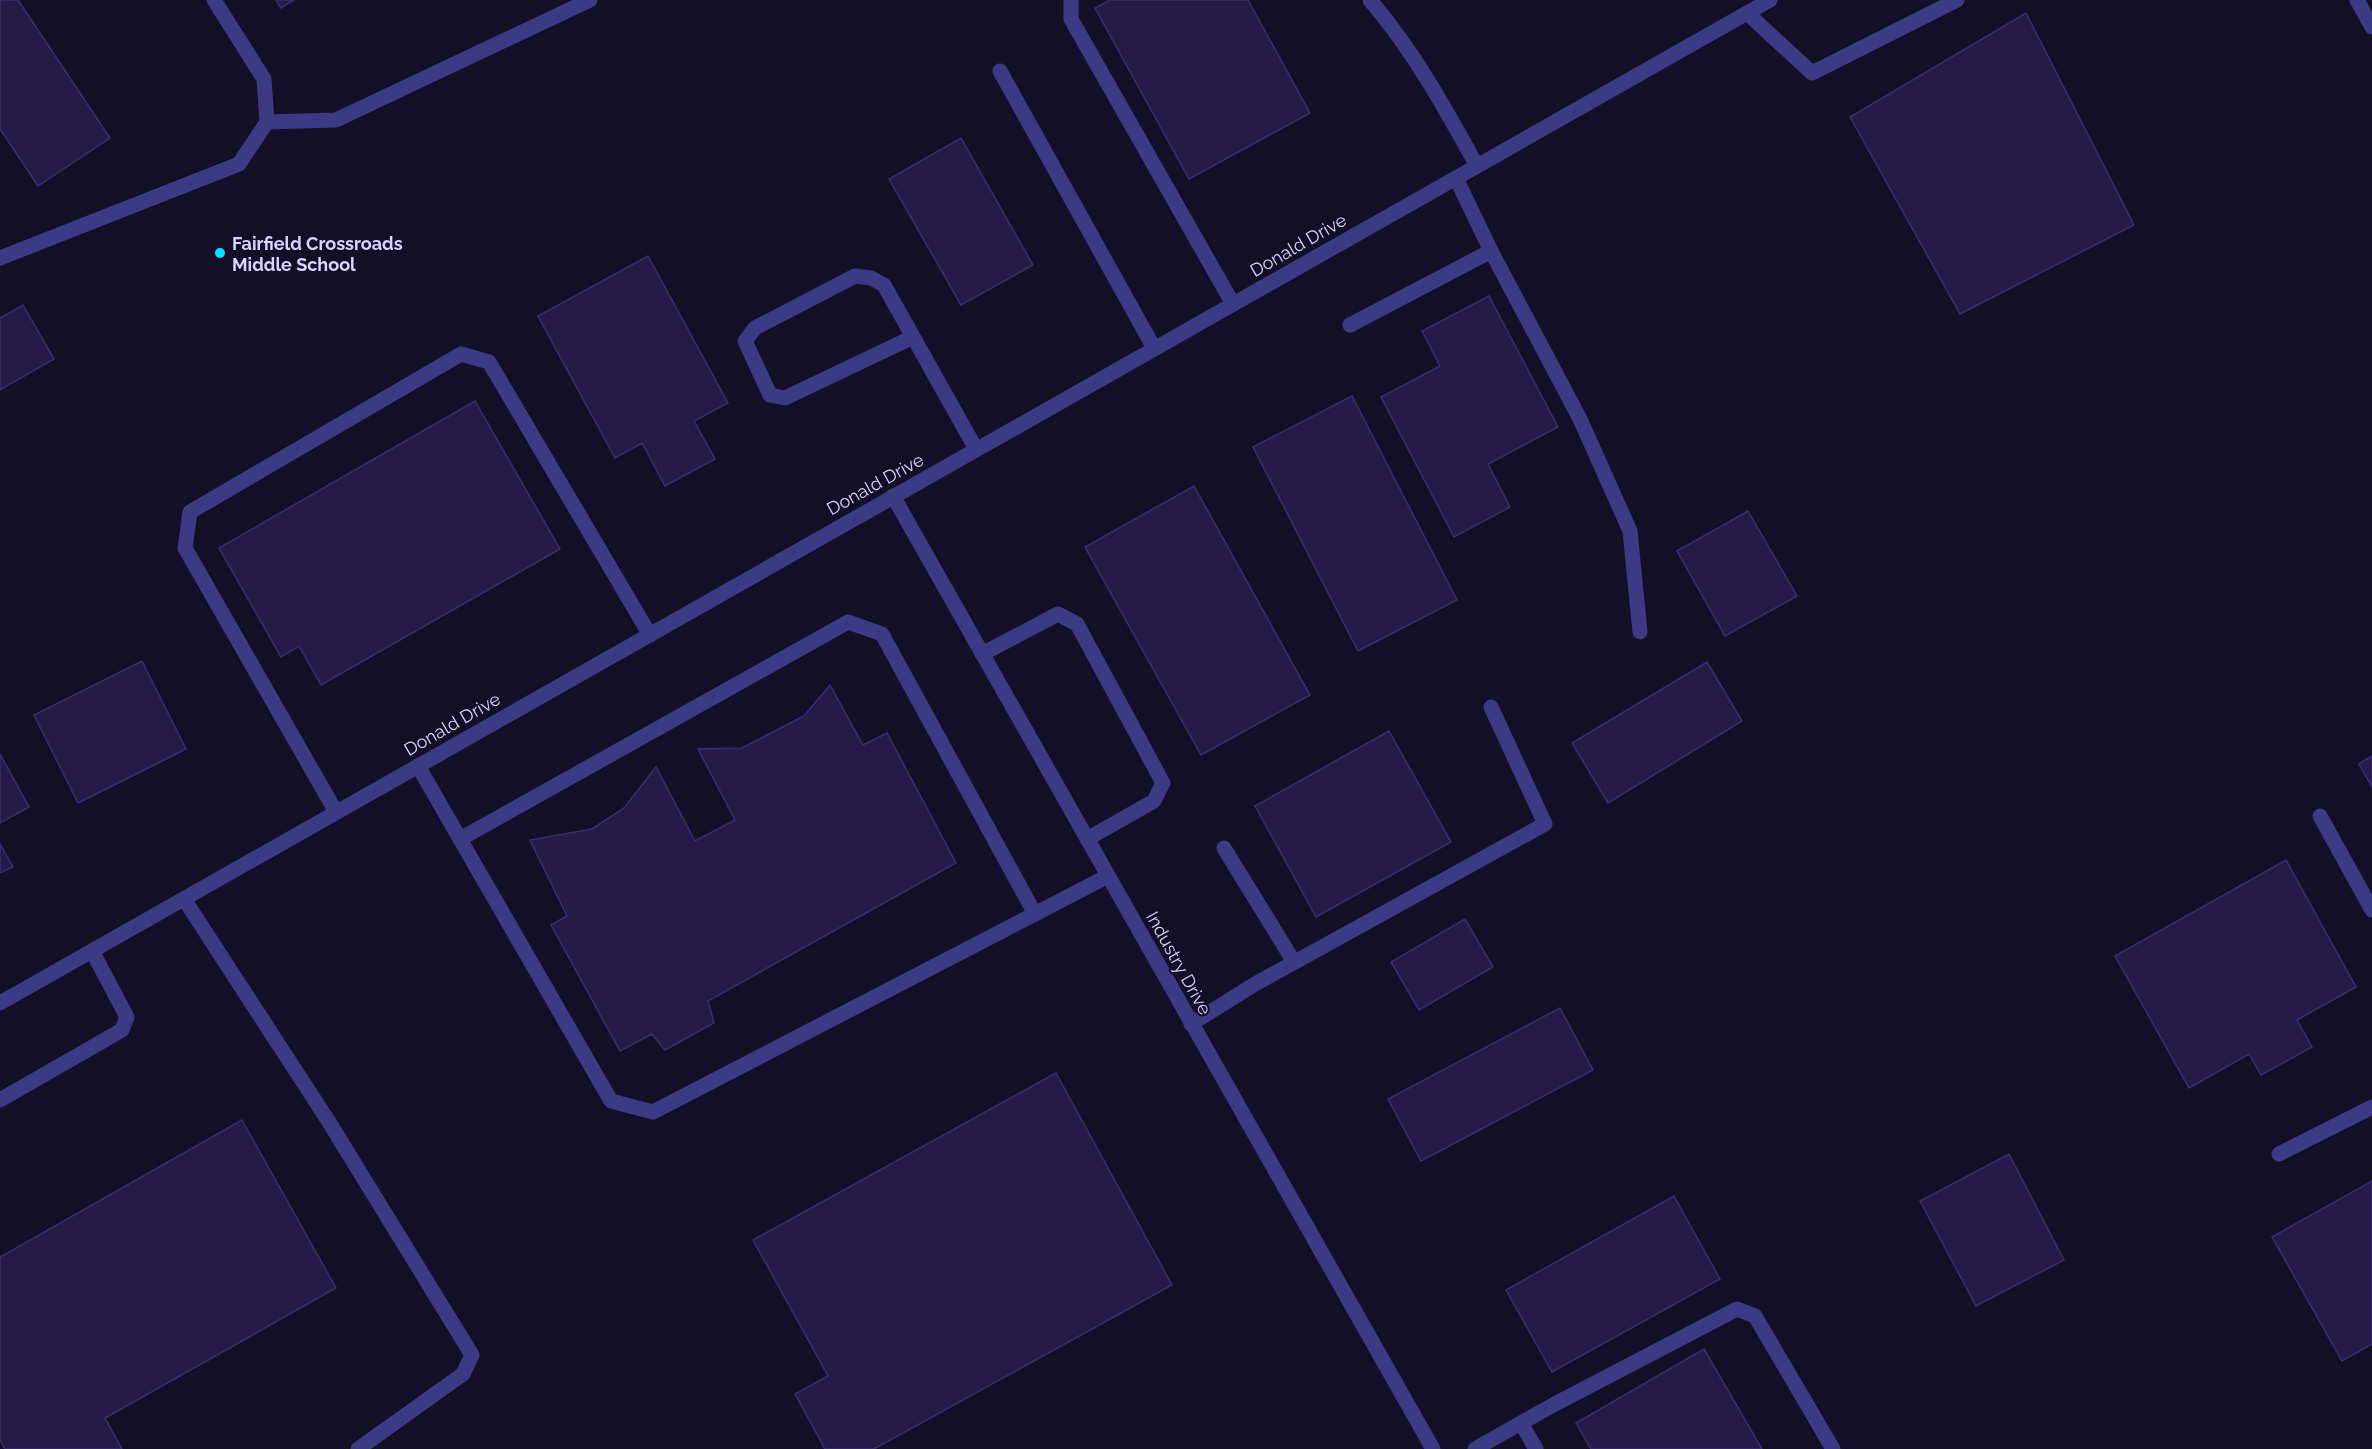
<svg xmlns="http://www.w3.org/2000/svg" width="2372" height="1449" font-family="Raleway,sans-serif">
<style>
.building{fill:#241b47;stroke:#3b2d73;stroke-width:1.5}
.lines{fill:none;stroke-linecap:round;stroke-linejoin:round}
.minor{stroke:#3d3a85;stroke-width:15}
.poi-dot{fill:#00e5ff;stroke:#130f26;stroke-width:2}
.labels{text-anchor:middle;dominant-baseline:central;stroke-width:4.5;stroke-linejoin:round;paint-order:stroke}
.poi-label{font-size:18px;font-weight:bold;fill:#d9d4ff;stroke:#130f26;text-anchor:start}
.street-label{font-size:18px;fill:#d9d4ff;stroke:#130f26}
</style>
<rect width="100%" height="100%" fill="#130f26"/>
<g class="building">
<polygon points="0,0 18,0 110,138 38,186 0,129"/>
<polygon points="276,0 294,0 281,8"/>
<polygon points="1110,0 1248,0 1310,113 1189,179 1095,8"/>
<polygon points="2026,13 2134,225 1960,314 1850,117"/>
<polygon points="961,138 1033,265 961,305 889,179"/>
<polygon points="648,256 728,403 694,421 715,459 665,486 642,443 615,458 538,316"/>
<polygon points="1489,296 1558,427 1488,464 1510,507 1454,537 1381,397 1440,366 1422,331"/>
<polygon points="23,305 54,359 0,390 0,318"/>
<polygon points="1352,396 1457,600 1358,651 1253,447"/>
<polygon points="475,401 560,549 321,685 299,646 281,657 219,548"/>
<polygon points="1194,486 1310,695 1201,755 1085,547"/>
<polygon points="1748,511 1797,596 1725,636 1677,551"/>
<polygon points="142,661 186,749 78,803 34,715"/>
<polygon points="1707,662 1742,721 1608,803 1572,743"/>
<polygon points="830,685 863,745 887,733 956,863 708,1001 714,1023 665,1050 652,1034 620,1051 551,925 567,916 530,840 592,829 624,808 656,767 695,841 735,820 698,749 742,748 804,716"/>
<polygon points="1389,731 1451,842 1316,917 1255,806"/>
<polygon points="0,754 29,807 0,823"/>
<polygon points="2372,756 2372,787 2359,764"/>
<polygon points="0,844 13,867 0,873"/>
<polygon points="2286,860 2356,987 2297,1020 2312,1047 2261,1075 2249,1054 2189,1088 2115,956"/>
<polygon points="1465,919 1493,967 1419,1010 1391,962"/>
<polygon points="1560,1008 1593,1070 1421,1161 1388,1099"/>
<polygon points="1056,1073 1172,1285 874,1449 825,1449 795,1394 828,1376 753,1240"/>
<polygon points="242,1120 336,1288 105,1418 122,1449 5,1449 0,1440 0,1257"/>
<polygon points="2009,1154 2064,1260 1976,1306 1920,1201"/>
<polygon points="2372,1181 2372,1344 2342,1361 2272,1237"/>
<polygon points="1674,1196 1720,1279 1552,1372 1506,1290"/>
<polygon points="1704,1349 1762,1449 1591,1449 1576,1423"/>
</g>
<g class="lines">
<g class="minor">
<polyline points="1071,0 1071,19 1233,304"/>
<path d="M1370,0C1413,50 1445,108 1477,166"/>
<polyline points="2357,0 2372,27"/>
<polyline points="1747,13 1812,73 1957,0"/>
<polyline points="1000,71 1154,348"/>
<polyline points="267,122 336,120 590,0"/>
<polyline points="1491,251 1580,419 1630,531 1640,632"/>
<polyline points="0,258 239,164 267,122 264,79 214,0"/>
<polyline points="1350,325 1491,251 1456,178"/>
<polyline points="913,337 785,398 770,395 745,341 755,328 855,276 871,278 884,285 976,449"/>
<polyline points="893,496 1433,1449"/>
<polyline points="982,654 1058,614 1077,624 1163,783 1154,801 1087,839"/>
<polyline points="418,766 611,1101 653,1112 1108,876"/>
<polyline points="336,812 185,548 190,512 461,354 489,362 650,635"/>
<polyline points="2320,816 2372,910"/>
<polyline points="460,839 848,622 882,634 1035,914"/>
<polyline points="1224,848 1294,962"/>
<polyline points="184,899 329,1122 472,1355 463,1374 358,1449"/>
<polyline points="0,1003 1770,0"/>
<polyline points="1191,1024 1255,984 1545,824 1491,707"/>
<polyline points="0,1100 122,1030 127,1017 92,951"/>
<polyline points="2279,1154 2372,1107"/>
<polyline points="1521,1423 1536,1449"/>
<polyline points="1475,1449 1553,1405 1737,1309 1755,1316 1833,1449"/>
</g>
</g>
<circle class="poi-dot" cx="220" cy="253" r="6"/>
<g class="labels">
<g class="poi-label">
<text x="232" y="243">Fairfield Crossroads<tspan x="232" dy="21">Middle School</tspan></text>
</g>
<g class="street-label">
<text transform="translate(1298 245) rotate(-30)">Donald Drive</text>
<text transform="translate(875 484) rotate(-29)">Donald Drive</text>
<text transform="translate(452 724) rotate(-30)">Donald Drive</text>
<text transform="translate(1179 963) rotate(61)">Industry Drive</text>
</g>
</g>
</svg>
